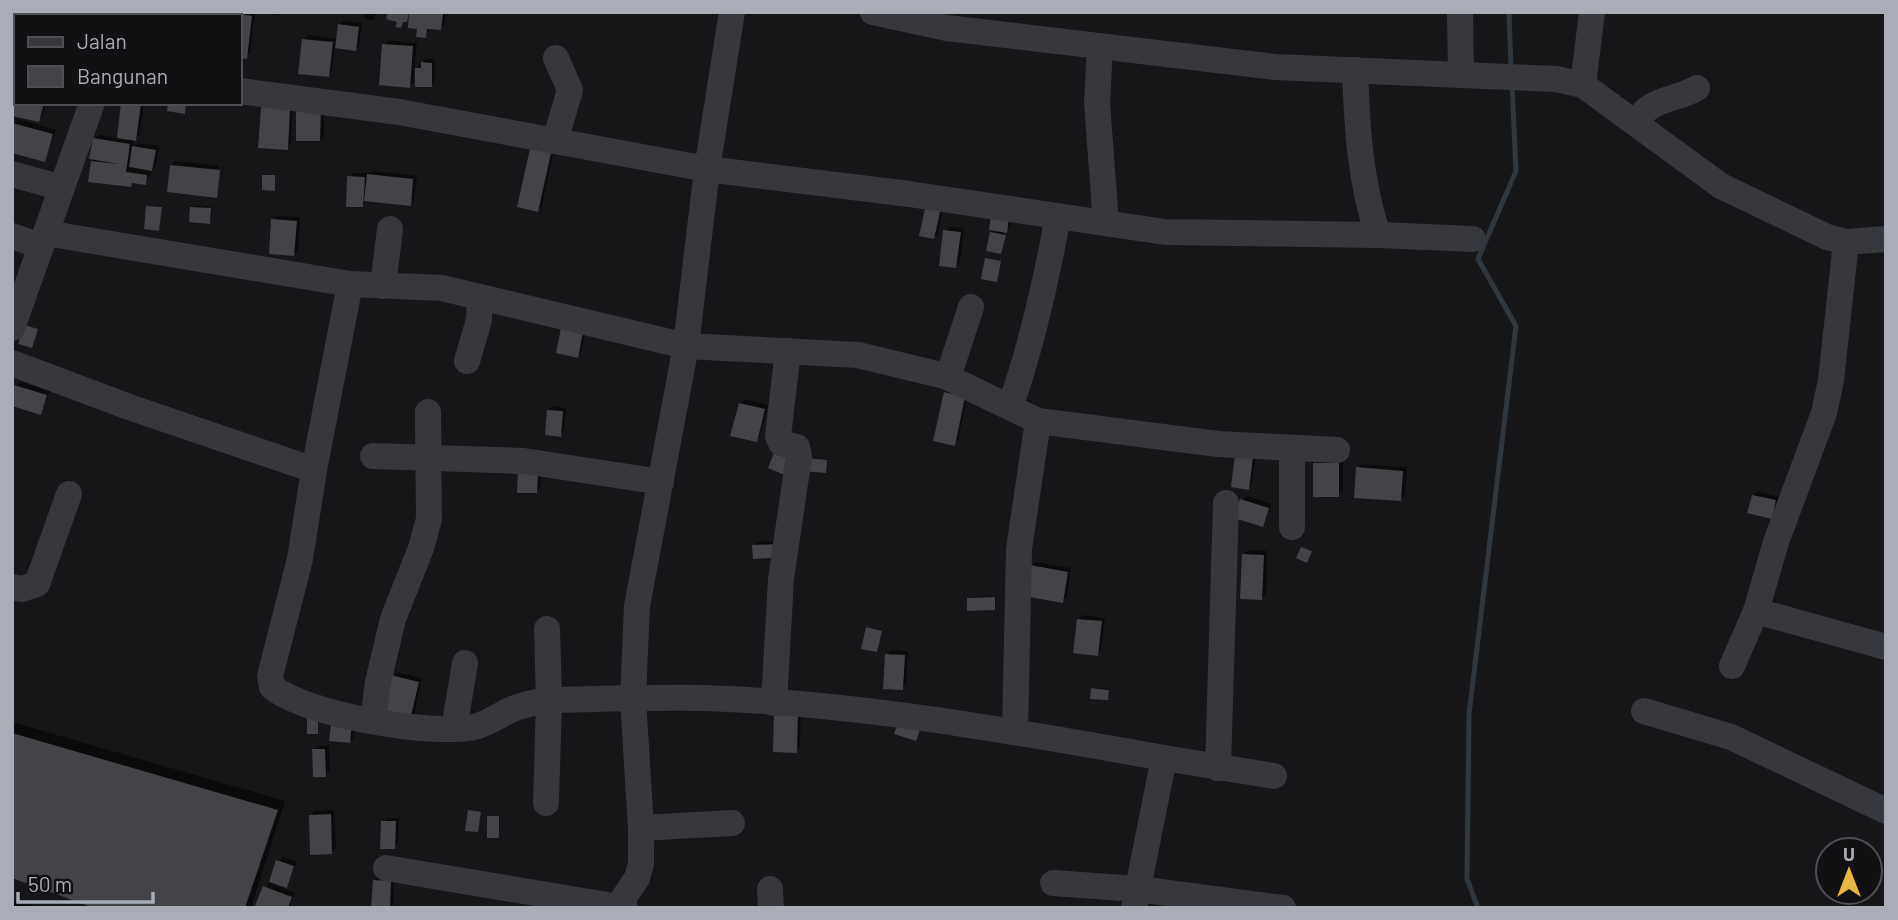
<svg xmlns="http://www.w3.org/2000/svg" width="1898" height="920" font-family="Barlow,sans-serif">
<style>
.shadow{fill:#0007}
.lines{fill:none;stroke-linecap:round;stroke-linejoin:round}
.stream{stroke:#2f363d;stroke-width:5}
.building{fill:#434348}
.minor{stroke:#37383d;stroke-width:26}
</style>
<rect width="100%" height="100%" fill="#161618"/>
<g class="shadow">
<polygon points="12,12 79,12 79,16 30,13 30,16 16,16 16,41 12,40"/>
<polygon points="157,12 180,12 180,16 156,16"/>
<polygon points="238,12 281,12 279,15 255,12 250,53 246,57 240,57"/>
<polygon points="365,12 380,12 376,12 374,20 365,19"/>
<polygon points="389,12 446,12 445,24 441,28 430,27 426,36 411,16 403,20 401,27 399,20"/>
<polygon points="343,21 362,23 359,45 355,49 335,46 332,71 328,75 304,39 308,35 338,39 339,25"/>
<polygon points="388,40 417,43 413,82 409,86 384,45"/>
<polygon points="426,59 435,59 435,81 431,85 415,70"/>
<polygon points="16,101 46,103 42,116 38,120 13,114"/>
<polygon points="123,103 144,103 140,135 134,139 132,149 138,143 159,146 156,165 145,183 134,182 131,185 92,161 96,158 95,139 99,135 118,138"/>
<polygon points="324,103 324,136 320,140 297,139"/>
<polygon points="267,104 293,106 291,144 287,148"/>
<polygon points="18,119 56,130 44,160 12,129"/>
<polygon points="532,145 555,145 542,206 538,210"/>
<polygon points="175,161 219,166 216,194 218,194 216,196 171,165"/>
<polygon points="223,167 224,167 219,193"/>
<polygon points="373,171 417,176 414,200 410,204 367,200 363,206 349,177 353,173 370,173"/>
<polygon points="944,204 938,233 934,237 921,234"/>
<polygon points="193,206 212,207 211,220 191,208"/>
<polygon points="1013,208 1010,227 1004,233 1001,252 992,233"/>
<polygon points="277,216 300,217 298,250 294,254 273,220"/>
<polygon points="949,227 964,228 960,262 956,266 945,231"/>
<polygon points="586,329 581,352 577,356 558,352"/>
<polygon points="20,382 50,391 40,413 12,404 16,386"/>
<polygon points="949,389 968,393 958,440 954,444 945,393"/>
<polygon points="744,399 768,405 760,436 756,440 740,404"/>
<polygon points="553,406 566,408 564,431 560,435 549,410"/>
<polygon points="1256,453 1252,484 1248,488 1233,486"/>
<polygon points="1319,460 1343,460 1343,491 1338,495 1315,464"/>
<polygon points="1362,464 1407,467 1405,495 1401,499 1358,468"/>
<polygon points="524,467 541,467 541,487 536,491"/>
<polygon points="1757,492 1779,497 1775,513 1753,496"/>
<polygon points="1246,496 1272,504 1263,525 1242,500"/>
<polygon points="784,541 785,552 754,546 758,542"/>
<polygon points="1248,550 1267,551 1266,594 1261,598 1243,555"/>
<polygon points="1035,562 1071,568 1067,597 1063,601 1031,566"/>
<polygon points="996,596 995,608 969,599 970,597"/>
<polygon points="1083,615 1105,618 1101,650 1097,654 1079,619"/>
<polygon points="891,650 908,651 906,684 902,688 887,654"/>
<polygon points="397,672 422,678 414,714 410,718 393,676"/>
<polygon points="1094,687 1110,689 1109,697 1092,689"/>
<polygon points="801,707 800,747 796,751 775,751"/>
<polygon points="337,714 355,716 354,737 350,741"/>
<polygon points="12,722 285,801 251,908 96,908 12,876"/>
<polygon points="329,745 330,771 325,775 314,750 318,746"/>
<polygon points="334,810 336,848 332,852 311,815 315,811"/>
<polygon points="491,816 500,816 499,836 489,817"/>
<polygon points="387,818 399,818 398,843 394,847 383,822"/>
<polygon points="282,857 297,862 287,886 273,882 272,884 295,893 289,908 256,908"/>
<polygon points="379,876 394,877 393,908 373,908 375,880"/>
<polygon points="12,899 42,908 12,908"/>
</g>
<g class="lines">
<g class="stream">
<polyline points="1509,12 1511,69"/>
<polyline points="1478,908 1467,879 1469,714 1516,326 1478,259 1516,171 1512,85"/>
</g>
</g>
<g class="building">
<polygon points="26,12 75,12 75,16 36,16"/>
<polygon points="388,12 409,12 407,22 403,22 401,28 395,27 397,22 386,19"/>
<polygon points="409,12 443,14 441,30 427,29 426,38 416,37 417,29 408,28"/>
<polygon points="240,14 252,16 247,59 240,58"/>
<polygon points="338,24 359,27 356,51 335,48"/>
<polygon points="302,39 333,42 329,77 298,74"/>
<polygon points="382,44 413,46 410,88 379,85"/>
<polygon points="421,62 432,63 432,87 415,87 415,68 421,68"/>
<polygon points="15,98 16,103 44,103 39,122 12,116"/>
<polygon points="121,103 141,103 136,141 117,138"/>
<polygon points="168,103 186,103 185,114 167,111"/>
<polygon points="296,106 321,107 320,141 296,141"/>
<polygon points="261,107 290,109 288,150 258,148"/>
<polygon points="12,123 53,134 45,162 12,153"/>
<polygon points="93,138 130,144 126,172 147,175 146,185 132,183 131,187 88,182 91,161 120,164 89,159"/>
<polygon points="531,144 552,149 538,212 517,207"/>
<polygon points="132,146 156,150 152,171 129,167"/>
<polygon points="170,165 220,170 217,198 167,192"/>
<polygon points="367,174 413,179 411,206 364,201"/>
<polygon points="262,175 275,175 275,191 262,190"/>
<polygon points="347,176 365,177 363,207 346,207"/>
<polygon points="926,204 941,208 934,239 919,236"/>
<polygon points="146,206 162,207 159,231 144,229"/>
<polygon points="190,207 211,208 210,224 189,222"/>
<polygon points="992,209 1010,211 1007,233 989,230"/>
<polygon points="271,219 297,221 294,256 269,254"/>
<polygon points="943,230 961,232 956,268 939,266"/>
<polygon points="990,232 1006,235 1001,254 986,251"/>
<polygon points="985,258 1001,261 997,282 981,279"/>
<polygon points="24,325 38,329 32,348 18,344"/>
<polygon points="561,328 583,332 578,358 556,353"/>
<polygon points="14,385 47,395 41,415 12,406"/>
<polygon points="944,392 965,397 955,446 933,441"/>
<polygon points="739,403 765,409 757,442 730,436"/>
<polygon points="547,410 563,411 561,437 545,435"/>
<polygon points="774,453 794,461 787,476 768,468"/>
<polygon points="1235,455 1253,457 1249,490 1231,487"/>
<polygon points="805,458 827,460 826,473 803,471"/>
<rect x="1313" y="463" width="26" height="34"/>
<polygon points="1356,467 1403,471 1401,501 1354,498"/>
<polygon points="518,470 538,471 537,493 517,493"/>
<polygon points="1752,495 1776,500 1772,519 1747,513"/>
<polygon points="1240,499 1269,508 1263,527 1234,518"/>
<polygon points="781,544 782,557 753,559 752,545"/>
<polygon points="1301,547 1312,551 1307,563 1296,558"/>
<polygon points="1242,554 1264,555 1262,600 1240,599"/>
<polygon points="1030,565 1068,572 1063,603 1024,596"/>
<polygon points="995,597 995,610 967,611 967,598"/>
<polygon points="1077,619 1102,621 1098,656 1073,653"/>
<polygon points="866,627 882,631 877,652 861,649"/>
<polygon points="885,654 905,655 903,690 883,689"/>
<polygon points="391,675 419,682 410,720 382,713"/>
<polygon points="1091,688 1109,690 1108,700 1090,699"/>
<polygon points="774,710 798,710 797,753 773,752"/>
<rect x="307" y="711" width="11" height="23"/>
<polygon points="332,717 352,720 350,743 329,741"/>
<polygon points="900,717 922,724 916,741 894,734"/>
<polygon points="12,733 278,810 245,908 94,908 12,878"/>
<polygon points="312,749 325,749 326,777 313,777"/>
<polygon points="468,810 481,812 478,832 465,831"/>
<polygon points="331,814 332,854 310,855 309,815"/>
<rect x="487" y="816" width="12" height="22"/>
<polygon points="381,821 396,821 395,849 380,849"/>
<polygon points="276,860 294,866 287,888 269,882"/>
<polygon points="373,880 391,881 390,908 371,908"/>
<polygon points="263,886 292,897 288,908 254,908"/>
</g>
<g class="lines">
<g class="minor">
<polyline points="873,12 947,28 1275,67 1556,79 1583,85 1721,186 1827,237 1846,242 1886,239"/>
<polyline points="1460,12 1461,75"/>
<polyline points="120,16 121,12"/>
<polyline points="1100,46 1097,103 1106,223"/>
<polyline points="1583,85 1592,12"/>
<path d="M240,91L399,112L707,169L909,194L1165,232L1378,235C1360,181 1357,127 1355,70"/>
<path d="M1637,122C1649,98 1675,101 1697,88"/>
<polyline points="555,141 570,90 556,58"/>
<polyline points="12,174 62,188"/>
<polyline points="46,233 350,284 442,288 686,346 858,355 945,376 1038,421 1218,444 1337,450"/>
<polyline points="1378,235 1473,239"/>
<polyline points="12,236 41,246"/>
<polyline points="383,286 390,229"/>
<polyline points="12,328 92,103"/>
<polyline points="467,361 479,320 480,297"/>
<path d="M12,363L129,407L314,470L300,559L270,676L272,687C307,715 431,736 474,727C486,724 497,717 508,711C521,705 534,702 549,700C600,699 652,697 704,698C858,703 1012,731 1164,758L1134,908"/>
<polyline points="948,377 971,307"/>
<path d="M1010,407C1032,345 1046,282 1058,216"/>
<polyline points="373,456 524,461 661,482"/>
<polyline points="314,470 350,284"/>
<polyline points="1292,527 1292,448"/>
<polyline points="12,587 22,589 37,584 69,494"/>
<polyline points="1756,611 1886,647"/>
<polyline points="1732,666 1756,611 1776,542 1824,413 1831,380 1846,242"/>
<polyline points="774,703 781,579 799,456 797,447 781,443 778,436 788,351"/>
<polyline points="1644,711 1731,737 1886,811"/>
<polyline points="373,721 378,682 393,619 421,548 429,519 428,412"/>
<polyline points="454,729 465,663"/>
<polyline points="1015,731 1019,549 1038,421"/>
<polyline points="1164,758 1274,776"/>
<polyline points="1218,768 1226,503"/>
<polyline points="546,803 549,700 547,629"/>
<polyline points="641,828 732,823"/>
<polyline points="386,868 625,908"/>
<polyline points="1053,883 1138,889 1283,908"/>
<polyline points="770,889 771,908"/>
<polyline points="617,908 637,878 641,864 641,828 633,698 637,606 686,346 707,169 732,12"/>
</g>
</g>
<rect width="1898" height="920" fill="none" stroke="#a9adb7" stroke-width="28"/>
<rect x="14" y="14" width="228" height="91" fill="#111113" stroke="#4e4f55" stroke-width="2"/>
<rect x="28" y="37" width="35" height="10" fill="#37383d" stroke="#4e4f55" stroke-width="2"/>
<text x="77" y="49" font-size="21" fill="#a9adb7">Jalan</text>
<rect x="28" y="66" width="35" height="21" fill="#434348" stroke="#4e4f55" stroke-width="2"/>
<text x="77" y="84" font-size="21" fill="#a9adb7">Bangunan</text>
<g transform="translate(1849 871)"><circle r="33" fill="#111113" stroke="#4e4f55" stroke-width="2"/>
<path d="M0-5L12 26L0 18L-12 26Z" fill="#e7b73f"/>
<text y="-10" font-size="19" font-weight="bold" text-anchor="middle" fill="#a9adb7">U</text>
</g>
<path d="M18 892v10h135v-10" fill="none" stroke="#a9adb7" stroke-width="3.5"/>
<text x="28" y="892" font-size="21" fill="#a9adb7" stroke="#111113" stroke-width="5" paint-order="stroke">50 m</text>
</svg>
